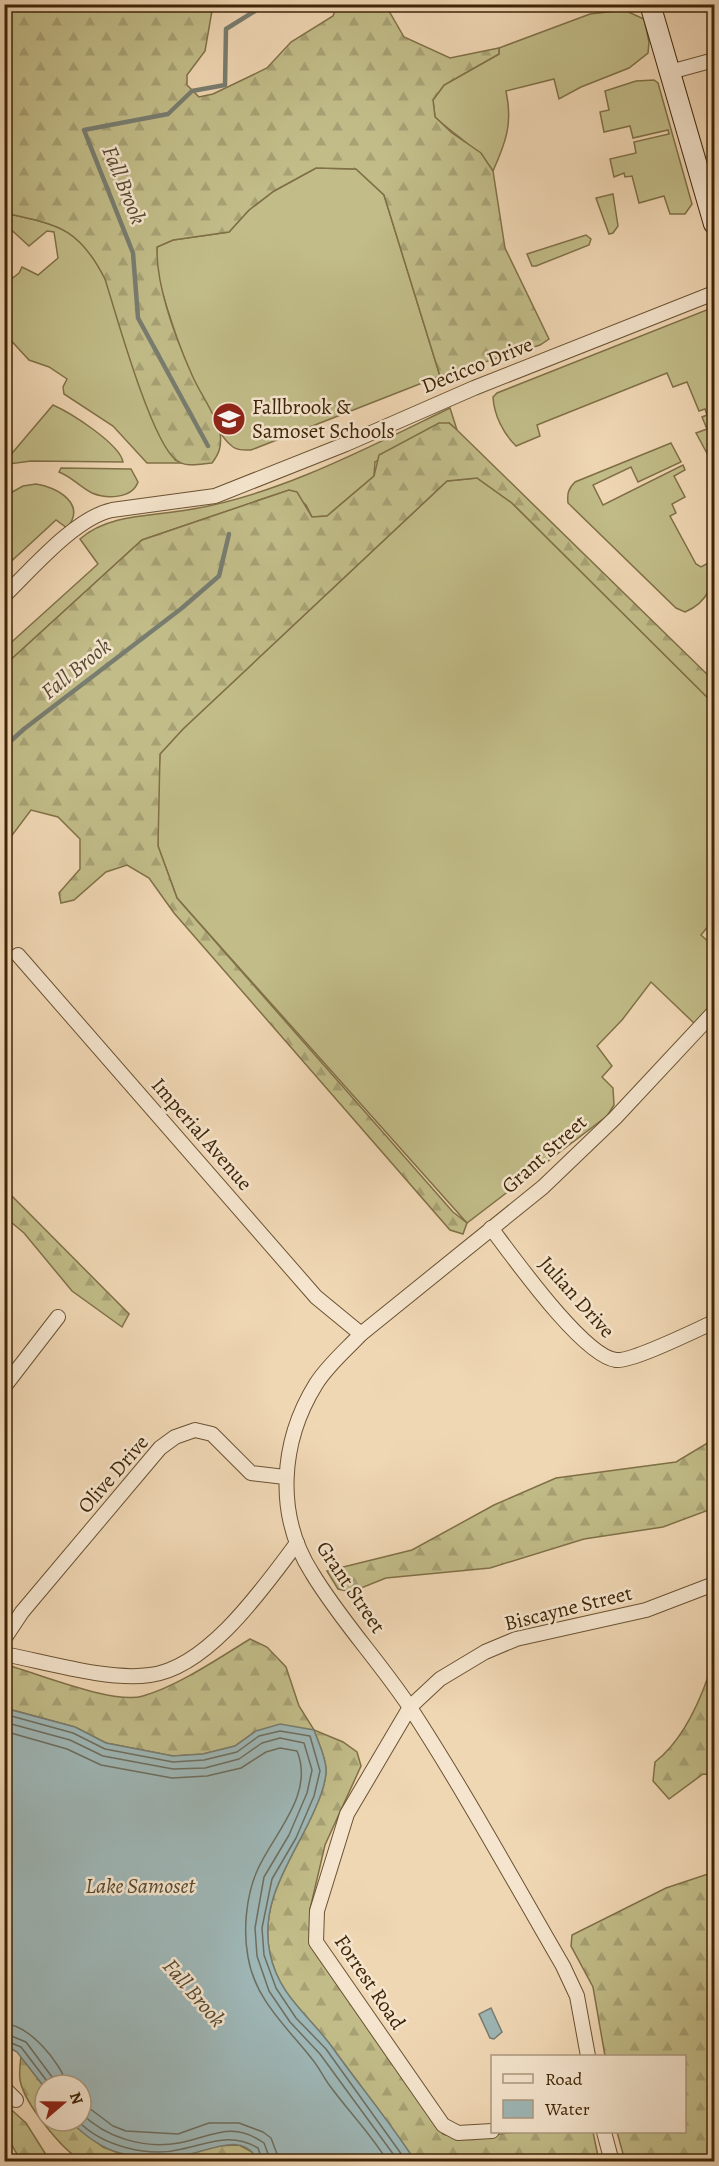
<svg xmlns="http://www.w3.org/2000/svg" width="719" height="2166" font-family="Alegreya,serif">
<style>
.grass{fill:#c1bc88;stroke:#807047;stroke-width:1.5}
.forest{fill:url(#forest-firs);stroke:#807047;stroke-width:1.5}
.water{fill:#9eb7b7;stroke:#787d70;stroke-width:1.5}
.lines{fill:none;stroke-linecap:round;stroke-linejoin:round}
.shore{stroke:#6e6e5e;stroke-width:1.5}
.stream{stroke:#787d70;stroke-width:4.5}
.street-casing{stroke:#6a5232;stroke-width:16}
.secondary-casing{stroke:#3e2506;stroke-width:22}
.street{stroke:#f5e5ce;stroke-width:14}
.secondary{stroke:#f5e5ce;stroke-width:20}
.labels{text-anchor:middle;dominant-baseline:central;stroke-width:5;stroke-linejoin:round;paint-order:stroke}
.street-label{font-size:21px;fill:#3e2506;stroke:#f5e5ce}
.poi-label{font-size:21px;fill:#3e2506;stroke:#f5e5ce;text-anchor:start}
.water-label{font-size:22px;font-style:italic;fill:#564a32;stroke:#f5e5ce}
</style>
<defs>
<pattern id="forest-firs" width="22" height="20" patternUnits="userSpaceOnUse" patternTransform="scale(1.5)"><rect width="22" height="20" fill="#c1bc88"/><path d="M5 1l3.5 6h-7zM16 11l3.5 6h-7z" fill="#a7a174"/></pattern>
</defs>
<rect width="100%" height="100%" fill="#f0d7b4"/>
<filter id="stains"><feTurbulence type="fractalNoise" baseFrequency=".00333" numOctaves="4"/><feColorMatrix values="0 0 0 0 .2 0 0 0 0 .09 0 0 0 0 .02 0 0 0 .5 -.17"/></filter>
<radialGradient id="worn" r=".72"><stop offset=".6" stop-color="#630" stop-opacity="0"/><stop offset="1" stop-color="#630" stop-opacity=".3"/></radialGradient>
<g class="grass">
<path d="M624,10L644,19L649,42L648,53L629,68L581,87L559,99L554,79L506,91C513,123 506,142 493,171C478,148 455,136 435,117L433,100L444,85L499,54V48L590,14Z"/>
<polygon points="636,81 654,80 658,83 692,204 685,214 670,214 664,196 639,203 632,176 625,177 624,173 614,177 610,159 636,153 634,142 669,134 668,130 633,138 630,126 604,132 600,112 609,110 605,91"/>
<path d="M316,168L356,169L384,195L440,376L251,450C245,450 239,451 233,447C204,426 164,307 157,270C156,263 157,254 157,247L173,240L229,232L249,210L274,191Z"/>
<polygon points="613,194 618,226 613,233 609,234 596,198"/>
<path d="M5,213C57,225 78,226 105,278L175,460L184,463H147L113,426L64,394L63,387L67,379L49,367L29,360L5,334V284L19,273L22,267L38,275L58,258L54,232L47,231L29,246L5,224Z"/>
<polygon points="586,235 591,239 589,245 536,266 532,266 527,254"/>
<path d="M714,307V454L709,457L696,433L707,429L702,417L707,415L705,409L699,411L687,382L673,387L667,373L537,425L540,436L516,446C503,433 494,415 493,397L497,393Z"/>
<path d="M53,405C71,413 120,444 123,462L31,461L9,464L8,458Z"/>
<path d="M450,408L457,430L449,423L375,462L374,476L327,516L312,517L306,505L289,490L142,540L5,665V648L98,564L80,539C108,514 152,516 187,510C277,496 369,447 450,408Z"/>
<path d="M671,443L681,462L638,482L631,467L593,485L603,505L683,465L685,470L674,476L685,497L672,504L676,513L670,516L696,564L701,567L714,560C714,583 709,602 685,612L676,608L568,503C567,494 568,489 575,482Z"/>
<path d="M61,468L131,469L138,482C132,499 106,499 92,493C80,487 72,477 59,472Z"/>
<polygon points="477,478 512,503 714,704 714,919 701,935 714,947 714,1002 695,1024 651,982 622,1020 597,1046 612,1066 602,1077 613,1088 614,1105 607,1116 467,1223 177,898 158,846 157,802 160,754 183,729 447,481"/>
<path d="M36,484C57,487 87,504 67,528L56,520L5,567V496L23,486Z"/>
</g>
<g class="forest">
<path d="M5,4L213,5L205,51L187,75V85L199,97L213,94L267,68L291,42L333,16L337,5H388L389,11L404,37L450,58L499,48V54L444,85L433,100L435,117L452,133L481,153L493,171L505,248L549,339L540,345L440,376L384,195L356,169L316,168L274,191L249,210L229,232L173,240L157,247C156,286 176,339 192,375C200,394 216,414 220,433C222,446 219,454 212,463C200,464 186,468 176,460C151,441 116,314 105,279C78,226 57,225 5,213Z"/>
<polygon points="439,423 449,423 457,430 714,681 714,704 512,503 477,478 447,481 183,729 160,754 158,846 177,898 453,1212 467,1223 463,1234 450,1230 174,913 149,878 127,865 106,872 74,900 61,903 59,893 80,869 80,839 58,817 31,810 4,846 5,665 142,540 289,490 297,492 312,517 327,516 374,476 379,455"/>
<polygon points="5,1189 129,1314 122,1327 72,1291 24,1233 5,1217"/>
<polygon points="714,1439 714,1508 663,1527 584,1539 490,1568 386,1578 351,1592 338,1589 327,1571 412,1550 494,1505 556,1478 676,1462"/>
<path d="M250,1639L267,1647L286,1667L299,1706L314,1730L343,1742L357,1752L361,1766L325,1845L310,1909V1937L315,1953L443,2134L460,2139L517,2132H593L599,2161H415C390,2122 359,2085 332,2047C308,2014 279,1997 270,1954C258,1899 295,1856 315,1809C320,1798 326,1782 326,1770C326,1757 318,1742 314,1730L256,1731L235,1746L203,1754L173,1756L106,1743L75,1727L5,1708L4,1664C36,1673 114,1705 143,1696C178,1686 219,1658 250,1639Z"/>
<path d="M714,1674V1775L703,1774L669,1799L653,1781L655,1762C681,1742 697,1708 708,1677Z"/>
<polygon points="714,1872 714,2161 625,2161 617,2132 684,2132 684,2056 605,2056 593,1987 571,1946 572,1935 666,1888"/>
<path d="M21,2056L45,2088V2121H70L103,2147L121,2154L181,2156L213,2146L239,2145L254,2153L258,2161H82C62,2150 24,2103 20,2080C19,2073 20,2064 21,2056Z"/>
<polygon points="4,2103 26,2123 50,2161 21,2161 5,2133"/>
</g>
<g class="water">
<path d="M4,1708L75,1727L106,1743L173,1756L203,1754L235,1746L256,1731L280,1724L314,1730C318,1742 326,1757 326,1770C326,1782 320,1798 315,1809C295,1856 258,1899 270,1954C279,1996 309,2015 332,2047C359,2085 390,2122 415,2161H258C243,2128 205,2154 180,2156C162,2158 137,2158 120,2153C101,2148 84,2135 70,2121H81V2085H45V2088L17,2052L5,2045Z"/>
<polygon points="491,2008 502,2032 494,2039 490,2038 479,2014"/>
</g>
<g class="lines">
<g class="shore">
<polyline points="4,1714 73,1733 105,1749 173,1762 204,1760 237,1752 259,1736 280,1731 310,1736 320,1771 314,1796 296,1838 272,1879 262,1928 264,1955 276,1988 296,2018 326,2049 407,2162"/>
<polyline points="4,1722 70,1740 103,1756 173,1769 205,1768 239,1759 262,1743 280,1738 304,1743 312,1770 307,1793 289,1835 264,1877 255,1928 257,1956 269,1991 290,2022 320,2054 399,2162"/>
<path d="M4,1731L67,1749L101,1765L172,1778L207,1776L241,1768L266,1752L280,1748L297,1751C315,1795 273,1834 257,1871C246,1896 243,1931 248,1957C255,2000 287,2027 312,2059C319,2067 323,2077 330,2086C349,2112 371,2134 388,2162"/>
<path d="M4,2024C29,2024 61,2063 67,2085"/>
<polyline points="4,2033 26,2042 58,2085"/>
<polyline points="4,2040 21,2047 50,2085"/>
<polyline points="81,2102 113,2126 126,2131 178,2134 209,2123 239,2123 263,2132 271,2138 280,2162"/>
<path d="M81,2113C106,2138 144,2149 179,2143C212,2137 231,2120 264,2143L271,2162"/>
<path d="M78,2121C102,2146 149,2158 182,2149C210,2143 231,2132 258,2148L263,2162"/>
</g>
<g class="stream">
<polyline points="208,446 138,318 133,253 84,130 168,114 192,91 225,85 226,29 255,11 255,4"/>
<polyline points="4,747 24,729 182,608 219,576 229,534"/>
<polyline points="714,2162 714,2161"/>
</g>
<g class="street-casing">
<g id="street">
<polyline points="670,72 714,60"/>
<path d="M4,596C32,569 75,518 112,510L215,496L346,444L474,388L714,293"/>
<polyline points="18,955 316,1297 361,1334"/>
<path d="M491,1228C513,1257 583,1356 616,1360C632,1362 696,1330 714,1322"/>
<polyline points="4,1387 58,1317"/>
<polyline points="4,1639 22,1612 160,1448 175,1437 195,1430 212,1434 251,1473 285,1477"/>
<path d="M4,1654C46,1662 108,1681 150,1675C208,1668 264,1587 297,1543"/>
<path d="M588,2056L577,1996L563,1966C513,1880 465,1792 411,1709C380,1662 341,1621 312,1573C275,1515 280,1442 316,1384C328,1365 346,1350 361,1334L543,1187L615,1118L714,1012"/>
<polyline points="4,2088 16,2100"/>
<polyline points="492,2131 458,2133 443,2125 316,1942 317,1911 347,1814 410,1707 440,1679 485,1652 516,1639 646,1610 714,1584"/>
<polyline points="604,2132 612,2162"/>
</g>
</g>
<g class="secondary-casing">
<polyline id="secondary" points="650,4 714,224"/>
</g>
<use href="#street" class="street"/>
<use href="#secondary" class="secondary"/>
</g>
<defs>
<g id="school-disc" transform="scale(1.725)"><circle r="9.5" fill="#8f2418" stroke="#f5e5ce"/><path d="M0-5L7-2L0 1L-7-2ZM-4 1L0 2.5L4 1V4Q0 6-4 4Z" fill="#fff"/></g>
</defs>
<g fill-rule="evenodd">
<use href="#school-disc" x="229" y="419"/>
</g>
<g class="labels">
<g class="street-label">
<text transform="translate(477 365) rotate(-22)">Decicco Drive</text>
<text transform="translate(202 1134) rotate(49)">Imperial Avenue</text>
<text transform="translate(544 1154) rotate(-42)">Grant Street</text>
<text transform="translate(577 1297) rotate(48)">Julian Drive</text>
<text transform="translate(113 1474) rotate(-49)">Olive Drive</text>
<text transform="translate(351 1587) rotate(56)">Grant Street</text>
<text transform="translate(568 1608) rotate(-14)">Biscayne Street</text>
<text transform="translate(370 1982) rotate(56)">Forrest Road</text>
</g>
<g class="poi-label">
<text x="252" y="407">Fallbrook &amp;<tspan x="252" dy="24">Samoset Schools</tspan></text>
</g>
<g class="water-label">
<text transform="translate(124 185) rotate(68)">Fall Brook</text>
<text transform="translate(76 669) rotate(-39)">Fall Brook</text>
<text x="140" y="1886">Lake Samoset</text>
<text transform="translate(194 1993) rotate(49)">Fall Brook</text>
</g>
</g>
<rect width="719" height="2166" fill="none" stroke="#f0d7b4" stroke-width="24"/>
<rect x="6" y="6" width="707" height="2154" fill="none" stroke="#3e2506" stroke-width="3"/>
<rect x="12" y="12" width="695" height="2142" fill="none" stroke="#3e2506" stroke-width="1.5"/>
<rect x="491" y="2055" width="195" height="78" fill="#f5e5ce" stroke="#ac987e" stroke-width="1.5"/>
<rect x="503" y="2074" width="30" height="9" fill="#f5e5ce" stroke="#ac987e" stroke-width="1.5"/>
<text x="545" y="2085" font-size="18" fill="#3e2506">Road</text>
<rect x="503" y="2100" width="30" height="18" fill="#9eb7b7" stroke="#ac987e" stroke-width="1.5"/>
<text x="545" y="2115" font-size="18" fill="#3e2506">Water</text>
<g transform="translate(63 2103) rotate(70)"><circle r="28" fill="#f5e5ce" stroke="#ac987e" stroke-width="1.5"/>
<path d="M0-4.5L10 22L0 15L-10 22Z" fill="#8f2418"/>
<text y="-9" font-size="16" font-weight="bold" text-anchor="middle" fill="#3e2506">N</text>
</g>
<rect width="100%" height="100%" filter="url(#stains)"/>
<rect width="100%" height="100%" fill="url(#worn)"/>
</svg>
